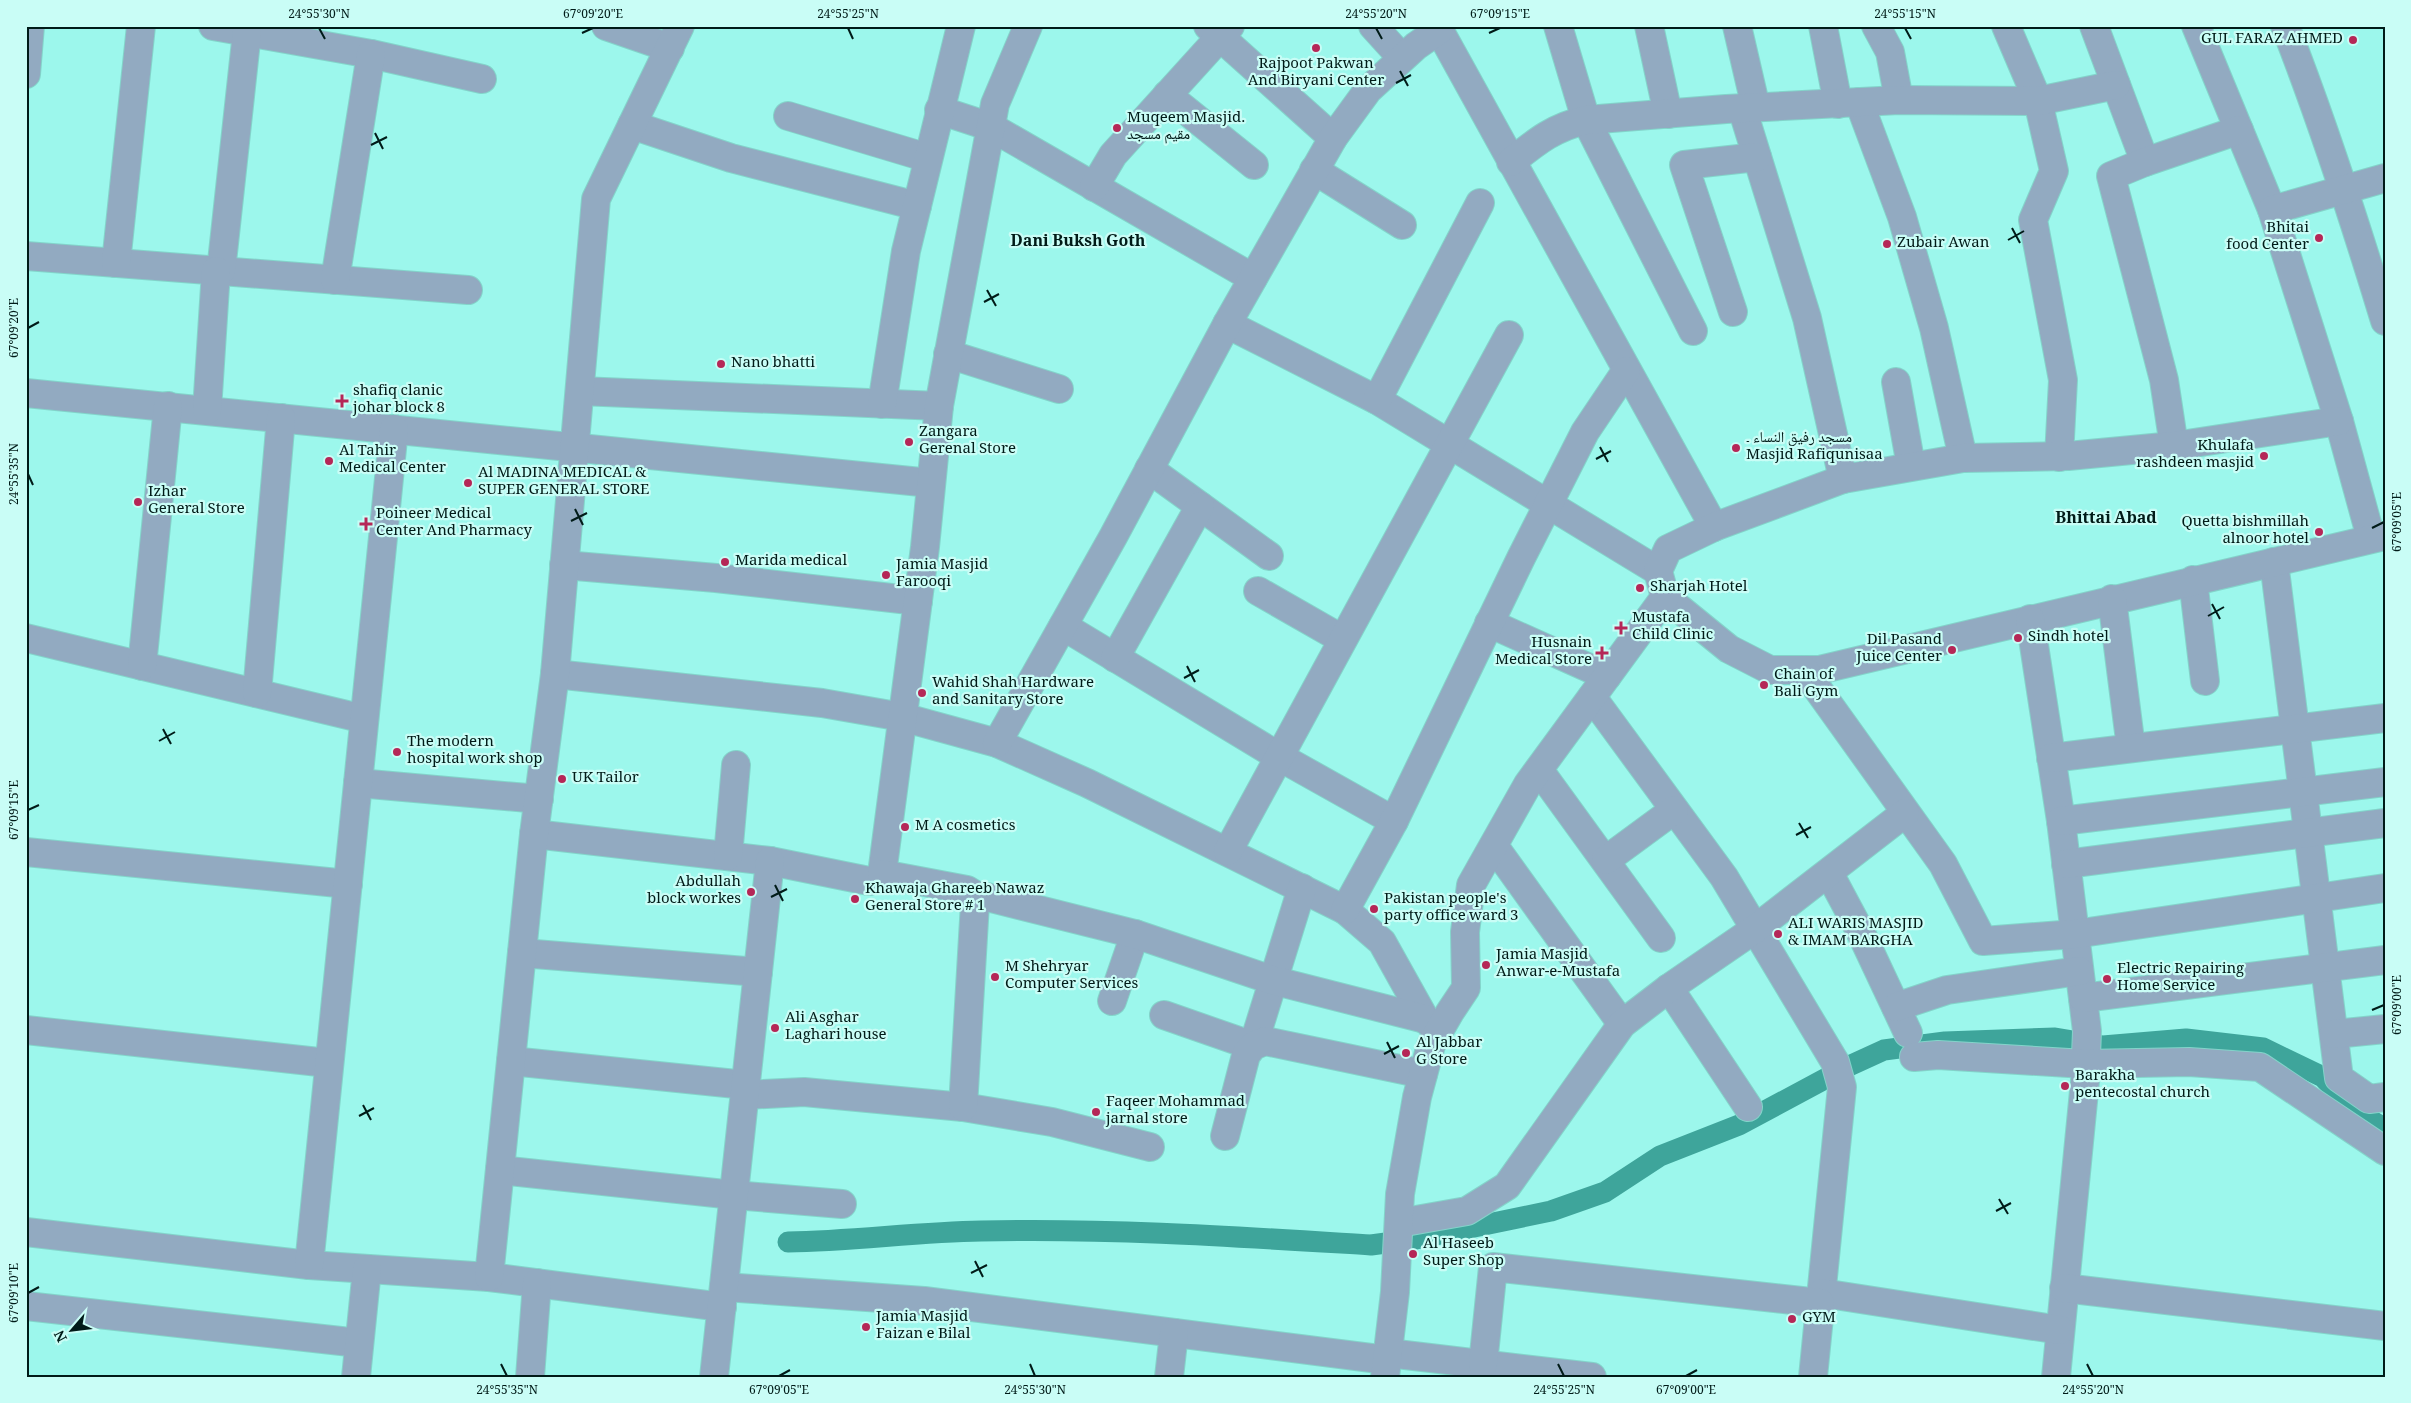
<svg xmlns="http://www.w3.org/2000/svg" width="2411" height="1403" font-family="Georgia,'Noto Naskh Arabic',serif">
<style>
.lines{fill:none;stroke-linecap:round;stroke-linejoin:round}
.canal{stroke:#3ea59b;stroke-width:21}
.minor-casing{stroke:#83d4ca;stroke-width:30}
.minor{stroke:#92aac1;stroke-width:28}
.ticks{fill:none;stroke:#001b18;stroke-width:2}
.poi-dot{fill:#b52757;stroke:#c9fdf6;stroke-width:2}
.labels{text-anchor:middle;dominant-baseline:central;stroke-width:4.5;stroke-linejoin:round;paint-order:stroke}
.poi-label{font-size:15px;fill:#001b18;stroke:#c9fdf6;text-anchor:start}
.neighbourhood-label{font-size:16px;font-weight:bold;fill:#001b18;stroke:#c9fdf6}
.neatline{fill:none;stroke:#001b18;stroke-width:2}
.ticks-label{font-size:12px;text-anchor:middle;fill:#001b18}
</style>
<rect width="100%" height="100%" fill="#9cf7ec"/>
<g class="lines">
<path class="canal" d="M788,1242C853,1241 917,1232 981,1231C1111,1228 1241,1237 1371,1245L1416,1239L1551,1211L1605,1192L1660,1156L1739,1125L1849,1066L1884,1050L1945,1042L2055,1038L2103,1046L2186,1039L2263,1048L2323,1077L2353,1109L2385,1129"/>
<g class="minor-casing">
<g id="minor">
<polyline points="213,26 371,54 482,79"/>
<polyline points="606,26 670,48"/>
<polyline points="1208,26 1333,138"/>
<polyline points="1373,26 1402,58"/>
<polyline points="1437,26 1714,527"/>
<polyline points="1558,26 1586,120 1693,331"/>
<polyline points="1649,26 1668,114"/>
<polyline points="1737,26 1756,108"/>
<polyline points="1823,26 1838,104"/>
<polyline points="1876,26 1890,52 1899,100"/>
<polyline points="2006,26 2038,101 2054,171 2033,220 2063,380 2059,457"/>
<polyline points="2094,26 2145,162"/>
<polyline points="2196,26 2272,210 2339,421 2371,538"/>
<path d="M2285,26C2323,123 2355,222 2385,321"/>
<polyline points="26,74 30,26"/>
<polyline points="1167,95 1254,165"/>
<polyline points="1859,102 1902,217 1934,328 1963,458"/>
<polyline points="1742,108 1807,318 1843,479"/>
<polyline points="939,110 991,127 1253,278"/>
<polyline points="788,116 928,158"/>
<polyline points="632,125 731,158 917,206"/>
<path d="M1511,162C1536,142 1554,127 1586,120L1726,109L1899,100L2038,101L2116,85"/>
<polyline points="1314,170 1402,225"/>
<polyline points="1094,187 1113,155 1230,26"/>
<polyline points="2272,210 2385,178"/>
<polyline points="26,256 468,290"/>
<polyline points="116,263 141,26"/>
<polyline points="221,271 247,32"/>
<polyline points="335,280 371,54"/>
<polyline points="1733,312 1684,165 1757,157"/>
<polyline points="1227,324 1377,400 1658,571"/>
<polyline points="948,354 1059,389"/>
<polyline points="1896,382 1911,466"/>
<polyline points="580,391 939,406"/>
<polyline points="26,393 931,483"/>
<polyline points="1377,400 1480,203"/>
<polyline points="882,404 906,251 961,26"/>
<polyline points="207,410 216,271"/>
<polyline points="2174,446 2164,380 2111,176 2145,162 2239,130"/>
<polyline points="1149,469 1269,556"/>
<polyline points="2274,562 2339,1078 2369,1099 2385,1097"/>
<polyline points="564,565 716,578 918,601"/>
<polyline points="2193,580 2205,681"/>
<polyline points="1258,591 1342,639"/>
<polyline points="1665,597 1729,649 1770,670 1819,670 2385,536"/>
<polyline points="2112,599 2131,748"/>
<polyline points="2030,619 2061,821 2087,1031 2085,1081 2056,1377"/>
<polyline points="1489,623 1607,676"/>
<polyline points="1063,626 1278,756 1394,821"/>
<polyline points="26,638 364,719"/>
<polyline points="1115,658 1200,506"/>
<polyline points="142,666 168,406"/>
<polyline points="1804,670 1943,864 1983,941 2075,934 2385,888"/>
<polyline points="555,674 822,703 902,717 997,743 1087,783 1345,910 1382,942 1425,1019 1438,1030"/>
<polyline points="257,693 281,418"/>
<polyline points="1592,697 1724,877 1835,1062 1842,1087 1813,1377"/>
<polyline points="997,743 1113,537 1227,324 1333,138 1368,90 1416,46 1439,30"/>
<polyline points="2051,758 2385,718"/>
<polyline points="1539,770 1661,938"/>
<polyline points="358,783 539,799"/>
<polyline points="2061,821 2385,782"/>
<polyline points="534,834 770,861 869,881 876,879 882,874 925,547 939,406 995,104 1028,26"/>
<polyline points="1494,846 1622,1024"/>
<polyline points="1228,851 1509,335"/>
<polyline points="26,852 348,884"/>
<polyline points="728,856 736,765"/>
<polyline points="1606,860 1674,810"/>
<polyline points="2066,864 2385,823"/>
<polyline points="1829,873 1861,933 1908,1033"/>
<polyline points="882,874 967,890 980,898"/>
<polyline points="1345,910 1394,821 1521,558 1585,432 1626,371"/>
<polyline points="522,953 758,972"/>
<polyline points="1669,988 1748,1107"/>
<polyline points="2083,998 2385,960"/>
<polyline points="1112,1001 1135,934"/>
<polyline points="1896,1007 1947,990 2079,971"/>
<polyline points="1164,1015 1253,1046 1302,888"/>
<polyline points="26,1030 328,1063"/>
<polyline points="2334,1034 2385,1029"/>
<polyline points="1914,1057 1938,1055 2085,1064 2189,1062 2260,1067 2385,1151"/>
<polyline points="511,1061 746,1085"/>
<polyline points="745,1095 804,1092 963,1107 1052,1122 1150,1147"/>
<polyline points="963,1107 975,903 980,898 987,897 1135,934 1272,980 1425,1019"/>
<polyline points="1225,1136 1246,1055 1253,1046 1265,1041 1423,1074"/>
<polyline points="500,1170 734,1195 842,1204"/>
<polyline points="1399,1223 1467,1211 1507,1186 1622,1024 1669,988 1755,929 1905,813"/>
<polyline points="26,1232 309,1265 489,1277 722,1307"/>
<polyline points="309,1265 394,429"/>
<polyline points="489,1277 534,834 555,674 596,199 680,26"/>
<polyline points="724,1287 924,1301 1387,1360"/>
<polyline points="2064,1288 2385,1326"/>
<polyline points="1822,1293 2060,1330"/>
<polyline points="26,1306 359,1343"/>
<polyline points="1388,1353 1592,1377"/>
<polyline points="1483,1364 1493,1267 1820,1303"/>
<polyline points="356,1377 367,1269"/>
<polyline points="530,1377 537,1283"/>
<polyline points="714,1377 770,861"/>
<polyline points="1169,1377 1174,1333"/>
<polyline points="1385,1377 1395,1292 1400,1194 1417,1097 1431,1045 1450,1012 1466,988 1465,932 1471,885 1528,784 1665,597 1658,571 1668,549 1714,527 1843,479 1963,458 2068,456 2174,446 2339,421"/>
</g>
</g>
<use href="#minor" class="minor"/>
</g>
<path class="ticks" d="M319,28L325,39M848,28L853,39M1376,28L1382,39M1905,28L1911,39M582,33L593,28M1489,33L1500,28M1400,71L1408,86M1396,83L1411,75M375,133L383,149M371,145L387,137M2012,228L2020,243M2008,240L2024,231M987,290L996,306M984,302L999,294M28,328L39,322M1600,447L1608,462M1596,459L1611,451M28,474L33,485M575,509L583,525M571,521L587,513M2372,528L2384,522M2212,604L2220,619M2208,616L2224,607M1187,666L1195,682M1184,678L1199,670M163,729L171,744M159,741L175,732M28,810L39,805M1799,823L1808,838M1796,835L1811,827M775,885L783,901M771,897L787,889M2372,1010L2384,1005M1387,1042L1395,1058M1384,1054L1399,1046M363,1105L371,1120M359,1116L374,1108M1999,1199L2008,1214M1996,1211L2011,1203M975,1261L983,1277M971,1273L987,1265M28,1293L39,1287M501,1364L507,1376M1030,1364L1035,1376M1558,1364L1564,1376M2087,1364L2093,1376M779,1376L790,1370M1686,1376L1697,1370"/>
<g class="poi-dot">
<circle cx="2353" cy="40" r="5"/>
<circle cx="1316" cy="48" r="5"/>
<circle cx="1117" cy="128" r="5"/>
<circle cx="2319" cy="238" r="5"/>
<circle cx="1887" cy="244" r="5"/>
<circle cx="721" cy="364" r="5"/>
<path d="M339.5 393.5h5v5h5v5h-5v5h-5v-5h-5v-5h5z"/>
<circle cx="909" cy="442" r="5"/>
<circle cx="1736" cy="448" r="5"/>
<circle cx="2264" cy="456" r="5"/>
<circle cx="329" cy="461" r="5"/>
<circle cx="468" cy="483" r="5"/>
<circle cx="138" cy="502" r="5"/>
<path d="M363.5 516.5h5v5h5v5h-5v5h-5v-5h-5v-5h5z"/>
<circle cx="2319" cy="532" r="5"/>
<circle cx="725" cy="562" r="5"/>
<circle cx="886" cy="575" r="5"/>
<circle cx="1640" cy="588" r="5"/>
<path d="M1618.5 620.5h5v5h5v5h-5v5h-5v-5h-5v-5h5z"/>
<circle cx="2018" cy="638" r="5"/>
<circle cx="1952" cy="650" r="5"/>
<path d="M1599.5 645.5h5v5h5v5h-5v5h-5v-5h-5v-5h5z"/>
<circle cx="1764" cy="685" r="5"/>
<circle cx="922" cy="693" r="5"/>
<circle cx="397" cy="752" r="5"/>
<circle cx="562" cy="779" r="5"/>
<circle cx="905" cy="827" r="5"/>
<circle cx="751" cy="892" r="5"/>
<circle cx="855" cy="899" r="5"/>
<circle cx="1374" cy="909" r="5"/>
<circle cx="1778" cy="934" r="5"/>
<circle cx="1486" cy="965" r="5"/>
<circle cx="995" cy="977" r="5"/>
<circle cx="2107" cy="979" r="5"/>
<circle cx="775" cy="1028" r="5"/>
<circle cx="1406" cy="1053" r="5"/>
<circle cx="2065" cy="1086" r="5"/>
<circle cx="1096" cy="1112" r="5"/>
<circle cx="1413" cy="1254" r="5"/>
<circle cx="1792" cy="1319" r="5"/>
<circle cx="866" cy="1327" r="5"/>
</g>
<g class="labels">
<g class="poi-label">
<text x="2343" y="40" text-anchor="end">GUL FARAZ AHMED</text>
<text x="1316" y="65" text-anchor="middle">Rajpoot Pakwan<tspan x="1316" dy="17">And Biryani Center</tspan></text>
<text x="1127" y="119">Muqeem Masjid.<tspan x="1127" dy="17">مقیم مسجد</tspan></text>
<text x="2309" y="229" text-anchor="end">Bhitai<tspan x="2309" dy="17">food Center</tspan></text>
<text x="1897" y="244">Zubair Awan</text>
<text x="731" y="364">Nano bhatti</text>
<text x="353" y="392">shafiq clanic<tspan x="353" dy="17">johar block 8</tspan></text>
<text x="919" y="433">Zangara<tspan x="919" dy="17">Gerenal Store</tspan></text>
<text x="1746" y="439">مسجد رفیق النساء ۔<tspan x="1746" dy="17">Masjid Rafiqunisaa</tspan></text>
<text x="2254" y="447" text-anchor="end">Khulafa<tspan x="2254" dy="17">rashdeen masjid</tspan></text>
<text x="339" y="452">Al Tahir<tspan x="339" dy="17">Medical Center</tspan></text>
<text x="478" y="474">Al MADINA MEDICAL &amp;<tspan x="478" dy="17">SUPER GENERAL STORE</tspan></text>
<text x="148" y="493">Izhar<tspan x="148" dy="17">General Store</tspan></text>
<text x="376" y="515">Poineer Medical<tspan x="376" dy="17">Center And Pharmacy</tspan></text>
<text x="2309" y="523" text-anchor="end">Quetta bishmillah<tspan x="2309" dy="17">alnoor hotel</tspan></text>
<text x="735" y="562">Marida medical</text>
<text x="896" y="566">Jamia Masjid<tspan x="896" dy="17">Farooqi</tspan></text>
<text x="1650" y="588">Sharjah Hotel</text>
<text x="1632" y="619">Mustafa<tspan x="1632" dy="17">Child Clinic</tspan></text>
<text x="2028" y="638">Sindh hotel</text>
<text x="1942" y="641" text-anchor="end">Dil Pasand<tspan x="1942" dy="17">Juice Center</tspan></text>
<text x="1592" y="644" text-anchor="end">Husnain<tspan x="1592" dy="17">Medical Store</tspan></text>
<text x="1774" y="676">Chain of<tspan x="1774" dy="17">Bali Gym</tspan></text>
<text x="932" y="684">Wahid Shah Hardware<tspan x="932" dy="17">and Sanitary Store</tspan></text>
<text x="407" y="743">The modern<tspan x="407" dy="17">hospital work shop</tspan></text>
<text x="572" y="779">UK Tailor</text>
<text x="915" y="827">M A cosmetics</text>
<text x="741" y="883" text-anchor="end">Abdullah<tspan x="741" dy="17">block workes</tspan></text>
<text x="865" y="890">Khawaja Ghareeb Nawaz<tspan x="865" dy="17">General Store # 1</tspan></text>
<text x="1384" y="900">Pakistan people's<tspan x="1384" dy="17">party office ward 3</tspan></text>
<text x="1788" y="925">ALI WARIS MASJID<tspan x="1788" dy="17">&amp; IMAM BARGHA</tspan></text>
<text x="1496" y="956">Jamia Masjid<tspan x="1496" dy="17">Anwar-e-Mustafa</tspan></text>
<text x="1005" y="968">M Shehryar<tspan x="1005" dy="17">Computer Services</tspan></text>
<text x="2117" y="970">Electric Repairing<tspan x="2117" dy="17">Home Service</tspan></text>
<text x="785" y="1019">Ali Asghar<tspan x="785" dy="17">Laghari house</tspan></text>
<text x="1416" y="1044">Al Jabbar<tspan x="1416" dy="17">G Store</tspan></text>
<text x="2075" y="1077">Barakha<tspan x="2075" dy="17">pentecostal church</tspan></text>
<text x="1106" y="1103">Faqeer Mohammad<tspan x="1106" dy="17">jarnal store</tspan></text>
<text x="1423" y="1245">Al Haseeb<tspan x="1423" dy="17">Super Shop</tspan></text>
<text x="876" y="1318">Jamia Masjid<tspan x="876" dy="17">Faizan e Bilal</tspan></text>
<text x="1802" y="1319">GYM</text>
</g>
<g class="neighbourhood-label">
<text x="1078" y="242">Dani Buksh Goth</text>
<text x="2106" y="519">Bhittai Abad</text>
</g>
</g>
<rect width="2411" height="1403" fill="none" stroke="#c9fdf6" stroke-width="55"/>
<g transform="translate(72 1330) rotate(242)" stroke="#c9fdf6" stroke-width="4" paint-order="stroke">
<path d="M0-4L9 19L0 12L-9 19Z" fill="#001b18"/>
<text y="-8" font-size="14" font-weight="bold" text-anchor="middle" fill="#001b18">N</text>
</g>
<rect x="28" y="28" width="2356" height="1348" class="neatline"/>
<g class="ticks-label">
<text x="319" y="18">24°55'30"N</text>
<text x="593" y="18">67°09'20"E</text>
<text x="848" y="18">24°55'25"N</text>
<text x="1376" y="18">24°55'20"N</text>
<text x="1500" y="18">67°09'15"E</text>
<text x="1905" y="18">24°55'15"N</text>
<text transform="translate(14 328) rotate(-90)" y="4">67°09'20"E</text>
<text transform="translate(14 474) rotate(-90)" y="4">24°55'35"N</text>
<text transform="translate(2397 522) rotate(-90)" y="4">67°09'05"E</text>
<text transform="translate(14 810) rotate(-90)" y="4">67°09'15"E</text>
<text transform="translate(2397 1005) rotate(-90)" y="4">67°09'00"E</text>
<text transform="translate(14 1293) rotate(-90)" y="4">67°09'10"E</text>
<text x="507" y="1394">24°55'35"N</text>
<text x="779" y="1394">67°09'05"E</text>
<text x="1035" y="1394">24°55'30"N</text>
<text x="1564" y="1394">24°55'25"N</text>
<text x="1686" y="1394">67°09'00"E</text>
<text x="2093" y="1394">24°55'20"N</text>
</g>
</svg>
